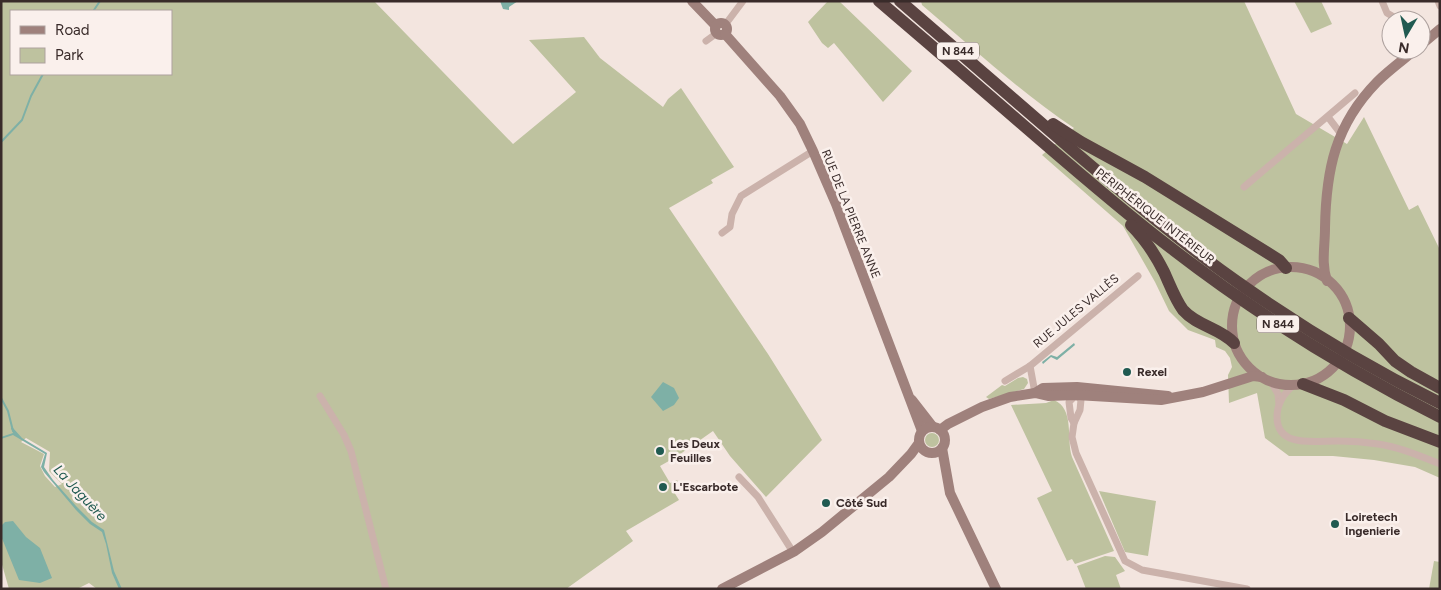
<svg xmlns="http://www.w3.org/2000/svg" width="1441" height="590" font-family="Figtree,sans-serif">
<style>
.green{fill:#bec29f;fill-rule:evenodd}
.water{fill:#7eb0a6}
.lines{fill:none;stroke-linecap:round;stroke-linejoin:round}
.stream{stroke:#7eb0a6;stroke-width:2}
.street{stroke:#cbb2ab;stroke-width:7}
.secondary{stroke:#9f817c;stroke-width:10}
.highway{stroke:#5a4341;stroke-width:12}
.poi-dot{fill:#205a51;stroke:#faf0ec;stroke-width:2}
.labels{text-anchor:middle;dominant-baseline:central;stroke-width:5;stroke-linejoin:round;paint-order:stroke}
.shield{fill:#faf0ec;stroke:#736664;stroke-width:1}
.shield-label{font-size:11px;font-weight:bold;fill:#392b2a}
.street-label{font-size:12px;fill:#392b2a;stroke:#faf0ec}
.poi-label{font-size:12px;font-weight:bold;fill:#392b2a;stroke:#faf0ec;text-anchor:start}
.water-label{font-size:14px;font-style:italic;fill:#205a51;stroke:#faf0ec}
</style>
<rect width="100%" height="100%" fill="#f3e5df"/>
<g class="green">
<path d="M1,1H374L513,144L576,92L529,40L584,37L600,58L663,107L668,99L681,88L734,167L711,180L713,183L669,208L768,354L822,440L766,497L730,456L713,431L676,457L660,466L670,483L677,480L682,488L674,492L679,500L626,531L633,541L566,589H97L89,583L77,589H9L1,561ZM11,11H171V74H11ZM26,438L50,452L49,471L62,484L55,487L45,476L40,466L44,454L21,442Z"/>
<polygon points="828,1 839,1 912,71 883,102 834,43 828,48 822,43 808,22"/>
<path d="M921,1H1244L1296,114L1347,144L1364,117L1409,210L1418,205L1440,250V478L1415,467L1374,460L1333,456H1289L1265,438L1257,393L1229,403L1228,375L1232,367L1230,358L1225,351L1216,347L1215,340L1188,330L1169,311L1155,282L1123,226L1042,155L1074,128C1020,92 972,47 922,5Z"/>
<polygon points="1294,1 1321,1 1332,24 1311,33"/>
<polygon points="1023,377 1027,379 1028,383 1024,389 989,399 986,397 1002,385 1005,386 1018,378"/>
<path d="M1054,400C1075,409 1066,439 1072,457L1114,551L1075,564L1072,559L1067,561L1037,498L1052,491L1011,405L1046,403Z"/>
<circle cx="932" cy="440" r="7"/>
<polygon points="1099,491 1156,501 1148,556 1125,552"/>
<polygon points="1105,556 1115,557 1125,571 1116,575 1121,589 1086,589 1077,566"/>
<polygon points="1434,561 1440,562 1440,589 1429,589"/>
</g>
<g class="water">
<polygon points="500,1 518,1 509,7 509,10 503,9"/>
<polygon points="1074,343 1075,345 1057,360 1051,357 1043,364 1042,362 1051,355 1057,357"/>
<polygon points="663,382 674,388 679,398 674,405 663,411 651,397"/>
<polygon points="11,428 13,428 22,438 47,453 44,467 53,480 76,506 92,522 104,530 114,571 122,589 119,589 112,573 106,544 102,532 90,524 76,510 44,472 41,467 45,454 13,435 1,439 1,437 13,433"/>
<polygon points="13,521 26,537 40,548 52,578 40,583 19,580 1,536 1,526 5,522"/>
</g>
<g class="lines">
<g class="stream">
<polyline points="94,10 100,1"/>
<polyline points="1,142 22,120 31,96 43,74"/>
<polyline points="1,398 8,411 13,431"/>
</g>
<g class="street">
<polyline points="1382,1 1387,13 1399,20"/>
<polyline points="1438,1 1440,6"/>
<polyline points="725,25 743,1"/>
<polyline points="706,41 717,33"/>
<polyline points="1328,117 1341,134"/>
<polyline points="1244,187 1355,93"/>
<polyline points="722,233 730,227 732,214 741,196 813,151"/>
<polyline points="1030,366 1035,393"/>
<polyline points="1005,381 1030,366 1138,276"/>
<polyline points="1271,382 1278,394 1279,404"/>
<path d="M1294,385C1284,393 1277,403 1277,417C1277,450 1320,440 1340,441C1353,441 1365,442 1378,444C1399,447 1420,456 1440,464"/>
<polyline points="1076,395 1069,402 1071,418 1074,423 1080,410 1081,400 1076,395"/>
<polyline points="320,396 344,435 351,451 386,589"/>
<polyline points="1074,423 1072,437 1076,453 1125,561 1142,570 1247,589"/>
<polyline points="739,477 758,497 793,552"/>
</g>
<g class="secondary">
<polyline points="692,1 716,26"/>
<circle cx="721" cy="29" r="6"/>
<polyline points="725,34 780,96 800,124 813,151 836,204 922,431"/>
<polyline points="1421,45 1440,29"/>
<circle cx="1291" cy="326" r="59"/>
<path d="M1327,281C1321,263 1325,247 1325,228C1326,170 1335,125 1377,82C1389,70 1403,60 1415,50"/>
<polyline points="1035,393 1043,388 1077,387 1168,396"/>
<polyline points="912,400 933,427"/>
<circle cx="932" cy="440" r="13"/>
<polyline points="940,430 948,424 982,407 1010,397 1035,393 1048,396 1076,395 1161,400 1203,392 1253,376 1262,377"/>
<polyline points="942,448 950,493 996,589"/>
<polyline points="722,589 795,551 822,532 889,477 911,454 919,443"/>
</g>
<g class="highway">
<path d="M879,1C932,46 985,92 1037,137C1081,175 1125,213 1171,248C1255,313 1345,369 1440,417"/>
<path d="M900,1C959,52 1018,103 1077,154C1129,198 1181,242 1236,281C1301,327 1369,368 1440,403"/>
<polyline points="1053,124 1081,142 1145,177 1279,260 1286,268"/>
<path d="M1131,225C1145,239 1155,254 1164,272C1170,285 1175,299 1183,310C1197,326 1220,328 1234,343"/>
<polyline points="1349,318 1379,344 1395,361 1411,372 1440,388"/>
<polyline points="1303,384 1344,400 1385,421 1440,442"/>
</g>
</g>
<g class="poi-dot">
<circle cx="1127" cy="372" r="5"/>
<circle cx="660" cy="451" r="5"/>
<circle cx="663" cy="487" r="5"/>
<circle cx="826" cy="503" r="5"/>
<circle cx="1335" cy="524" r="5"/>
</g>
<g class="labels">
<g class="shield">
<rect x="937" y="42.5" width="42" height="17" rx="4"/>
<rect x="1257" y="315.5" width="42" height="17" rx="4"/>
</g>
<g class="shield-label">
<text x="958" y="51">N 844</text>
<text x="1278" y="324">N 844</text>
</g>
<g class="street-label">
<text transform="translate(851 214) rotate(68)">RUE DE LA PIERRE ANNE</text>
<text transform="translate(1155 216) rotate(38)">PÉRIPHÉRIQUE INTÉRIEUR</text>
<text transform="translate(1076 311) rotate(-40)">RUE JULES VALLÈS</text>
</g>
<g class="poi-label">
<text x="1137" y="372">Rexel</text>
<text x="670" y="444">Les Deux<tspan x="670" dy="14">Feuilles</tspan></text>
<text x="673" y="487">L'Escarbote</text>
<text x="836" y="503">Côté Sud</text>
<text x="1345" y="517">Loiretech<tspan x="1345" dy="14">Ingenierie</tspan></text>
</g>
<g class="water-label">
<text transform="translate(80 493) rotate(47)">La Jaguère</text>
</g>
</g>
<rect width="1441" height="590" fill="none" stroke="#392b2a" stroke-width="5"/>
<rect x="10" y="10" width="162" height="65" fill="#faf0ec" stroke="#ada19e"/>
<rect x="20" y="26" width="25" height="8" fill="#9f817c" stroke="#ada19e"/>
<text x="55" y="35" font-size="15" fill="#392b2a">Road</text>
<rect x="20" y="48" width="25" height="15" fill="#bec29f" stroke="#ada19e"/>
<text x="55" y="60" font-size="15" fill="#392b2a">Park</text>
<g transform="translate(1406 35) rotate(189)"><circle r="24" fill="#faf0ec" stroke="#ada19e"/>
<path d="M0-4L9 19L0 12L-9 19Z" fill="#205a51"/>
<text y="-8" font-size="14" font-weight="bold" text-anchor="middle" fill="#392b2a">N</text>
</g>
</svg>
